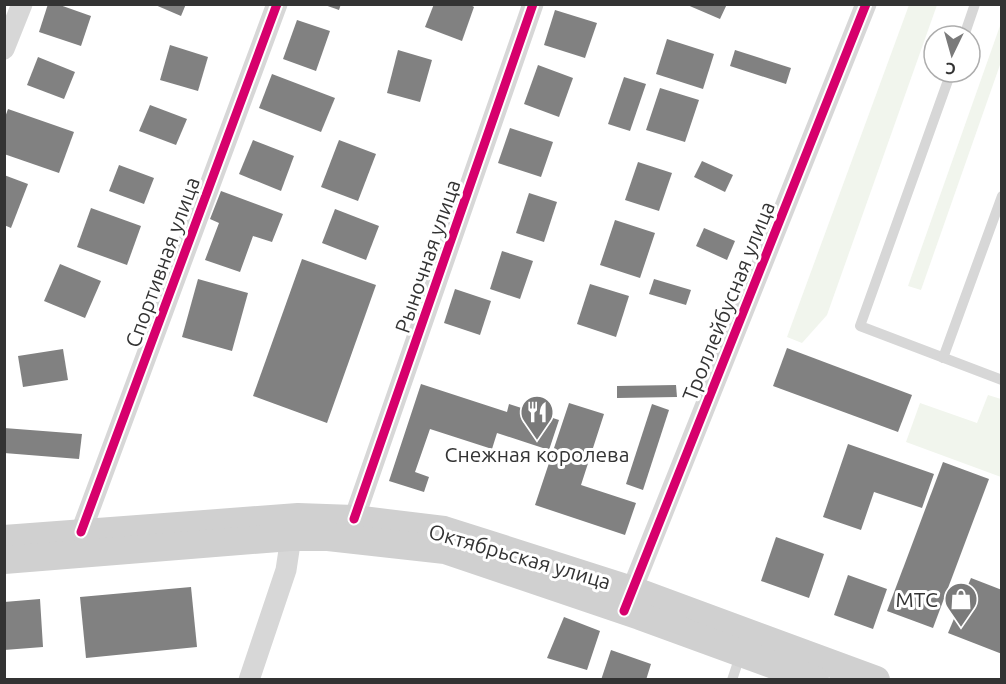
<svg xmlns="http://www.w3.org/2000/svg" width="1006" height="684" font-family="Ubuntu,sans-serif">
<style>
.green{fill:#f1f5ed}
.building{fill:#818181}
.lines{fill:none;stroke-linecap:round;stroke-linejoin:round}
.service{stroke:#d7d7d7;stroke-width:10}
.minor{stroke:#d7d7d7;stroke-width:21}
.secondary{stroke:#d0d0d0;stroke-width:28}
.cycleway-casing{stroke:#fff;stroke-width:13}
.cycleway{stroke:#d6006c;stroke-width:9}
.labels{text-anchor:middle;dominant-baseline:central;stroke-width:6;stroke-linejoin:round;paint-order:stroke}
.street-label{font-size:21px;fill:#333;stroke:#fff}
.poi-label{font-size:21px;fill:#333;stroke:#fff}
</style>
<rect width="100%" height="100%" fill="#fff"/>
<g class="green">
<polygon points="909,5 937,5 827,315 802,343 787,337"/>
<polygon points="1001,23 1001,62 921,290 908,286"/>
<polygon points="988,395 1001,399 1001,477 906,442 920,403 977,423"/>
</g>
<g class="building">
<polygon points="48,4 57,4 91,16 81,46 39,32"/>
<polygon points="153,4 186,4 181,16"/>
<polygon points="322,4 341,4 339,10"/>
<polygon points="434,4 469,4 474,7 462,41 425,27"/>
<polygon points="685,4 727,4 720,19"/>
<polygon points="555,10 597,23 585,58 544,45"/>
<polygon points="297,20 330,31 316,71 283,59"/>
<polygon points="667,39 714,54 703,89 656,74"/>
<polygon points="170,45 208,57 198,91 160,80"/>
<polygon points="398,50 432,60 420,102 387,93"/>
<polygon points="735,50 791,68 786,84 730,66"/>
<polygon points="38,57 75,72 64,99 27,85"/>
<polygon points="538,65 573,78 559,117 524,104"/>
<polygon points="272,74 335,98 321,132 259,108"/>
<polygon points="624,77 646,84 630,131 608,124"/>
<polygon points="660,88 699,100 685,142 646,130"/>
<polygon points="150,105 187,119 176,145 139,131"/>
<polygon points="8,109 74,132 59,173 4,154 4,120"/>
<polygon points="510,128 553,142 541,177 498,163"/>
<polygon points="253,140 294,156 281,191 239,174"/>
<polygon points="339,140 376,154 358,201 321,187"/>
<polygon points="702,161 733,175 725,192 694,177"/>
<polygon points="638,162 672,173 659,211 625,200"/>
<polygon points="119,165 154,178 144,204 109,191"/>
<polygon points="4,175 28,184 11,228 4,225"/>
<polygon points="221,191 283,214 272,242 253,236 240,272 205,260 219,223 210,219"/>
<polygon points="529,193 557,202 544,242 516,233"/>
<polygon points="91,208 141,226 127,265 77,247"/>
<polygon points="335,209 379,226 366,260 322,243"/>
<polygon points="615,220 655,233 640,278 600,265"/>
<polygon points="704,228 735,241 727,260 696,246"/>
<polygon points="502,251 533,261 520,299 490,289"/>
<polygon points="302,259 376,285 327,423 253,396"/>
<polygon points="60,264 101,281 85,318 44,301"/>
<polygon points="198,279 248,293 232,351 182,337"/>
<polygon points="654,279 691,290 686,305 649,294"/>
<polygon points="590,284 629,296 616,337 577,324"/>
<polygon points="455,289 491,301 480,335 444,323"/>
<polygon points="787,348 912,395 898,432 773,386"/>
<polygon points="63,349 68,380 23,387 18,356"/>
<polygon points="421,384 507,412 509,404 559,420 549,450 497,433 492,449 430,429 415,472 429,477 424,492 389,481"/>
<polygon points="676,385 677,397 617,398 617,386"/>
<polygon points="569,403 604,414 581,485 636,503 625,535 535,505"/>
<polygon points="652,404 669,410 643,490 626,484"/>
<polygon points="4,428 82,434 79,459 4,453"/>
<polygon points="848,444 934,474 922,508 874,492 861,530 823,517"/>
<polygon points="943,462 989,479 933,628 887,611"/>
<polygon points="776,537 824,554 809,598 761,581"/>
<polygon points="848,575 887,589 873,629 834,615"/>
<polygon points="971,578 1002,590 1002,654 948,633"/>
<polygon points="191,587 197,647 86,658 80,597"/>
<polygon points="40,599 43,647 4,650 4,602"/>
<polygon points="564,617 600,631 587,670 547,658"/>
<polygon points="611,650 651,664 646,680 601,680"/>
</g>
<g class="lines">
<g class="service">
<polyline points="964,36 975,4"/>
<polyline points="951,72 860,326 1002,380"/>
<polyline points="943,358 1002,196"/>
<polyline points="732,680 741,653"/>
</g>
<g class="minor">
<polyline points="4,49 22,4"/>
<polyline points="354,519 533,4"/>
<polyline points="81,532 277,4"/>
<polyline points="627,602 866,4"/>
<polyline points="249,680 286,570 291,537"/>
</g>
<g class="secondary">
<polyline points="4,539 298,517 354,519 444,530 632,590 876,680"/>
<polyline points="4,560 291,537 328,537 445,550 640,616 815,680"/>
</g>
<g class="cycleway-casing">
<g id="cycleway">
<polyline points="354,519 533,4"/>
<polyline points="81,532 277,4"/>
<polyline points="624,611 866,4"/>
</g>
</g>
<use href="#cycleway" class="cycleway"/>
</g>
<defs>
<g id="restaurant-pin" transform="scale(1.725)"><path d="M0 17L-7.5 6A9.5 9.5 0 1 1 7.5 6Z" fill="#7a7a7a" stroke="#fff"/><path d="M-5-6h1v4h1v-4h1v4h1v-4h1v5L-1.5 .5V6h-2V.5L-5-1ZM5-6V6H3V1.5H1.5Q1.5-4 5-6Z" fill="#fff"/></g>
<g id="shop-pin" transform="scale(1.725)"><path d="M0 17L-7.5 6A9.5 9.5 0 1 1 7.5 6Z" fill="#7a7a7a" stroke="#fff"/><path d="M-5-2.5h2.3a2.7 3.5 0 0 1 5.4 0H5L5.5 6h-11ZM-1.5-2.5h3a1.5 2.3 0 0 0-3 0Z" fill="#fff"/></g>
</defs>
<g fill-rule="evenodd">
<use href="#restaurant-pin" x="537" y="412"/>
<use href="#shop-pin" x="961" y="599"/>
</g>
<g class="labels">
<g class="street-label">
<text transform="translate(427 256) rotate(-71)">Рыночная улица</text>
<text transform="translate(162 262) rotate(-70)">Спортивная улица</text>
<text transform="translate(728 301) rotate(-68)">Троллейбусная улица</text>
<text transform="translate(520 556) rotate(16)">Октябрьская улица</text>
</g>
<g class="poi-label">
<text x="537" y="454">Снежная королева</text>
<text x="938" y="599" text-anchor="end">МТС</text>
</g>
</g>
<rect width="1006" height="684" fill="none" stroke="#333333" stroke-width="12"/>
<g transform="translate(952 54) rotate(185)"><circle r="28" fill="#ffffff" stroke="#adadad" stroke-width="1.5"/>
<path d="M0-4.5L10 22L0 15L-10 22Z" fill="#7a7a7a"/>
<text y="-9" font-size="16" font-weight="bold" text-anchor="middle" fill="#333333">С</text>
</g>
</svg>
